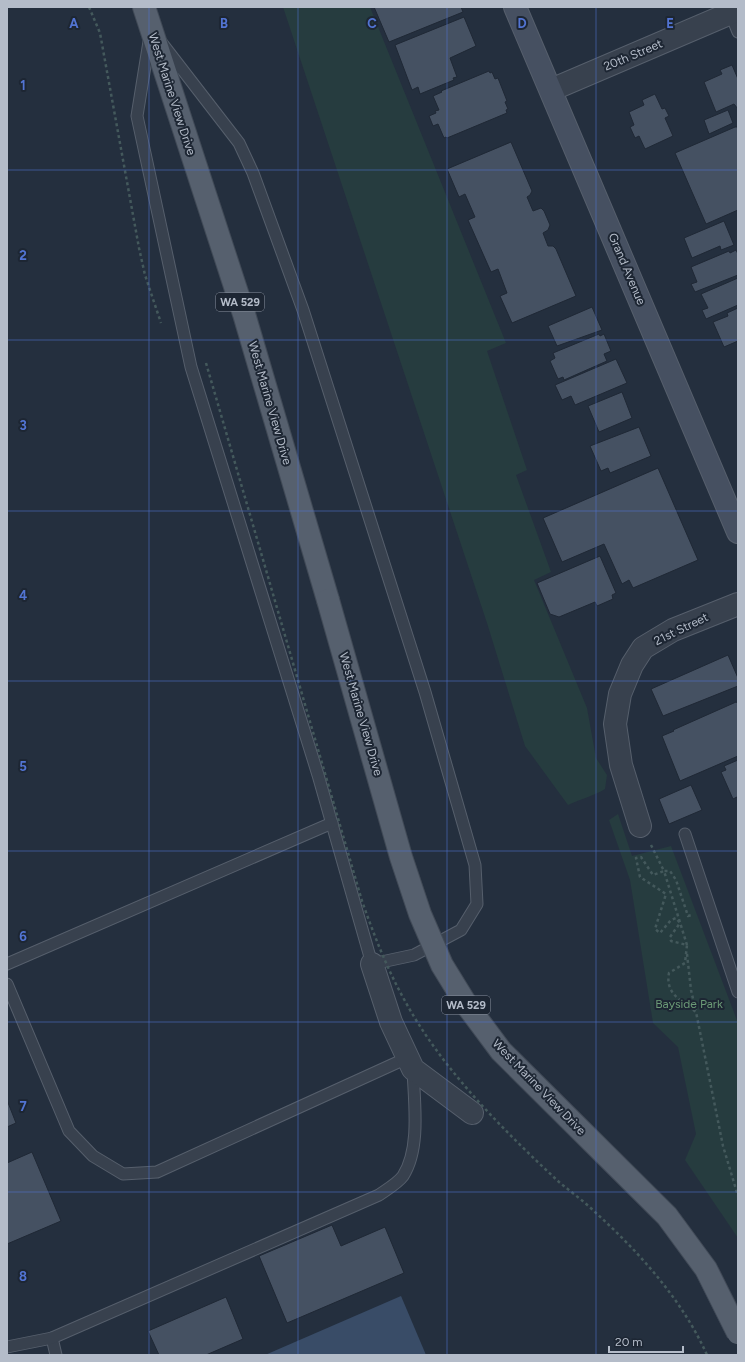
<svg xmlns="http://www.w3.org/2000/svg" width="745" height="1362" font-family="Figtree,sans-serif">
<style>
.green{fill:#263c3f}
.water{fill:#394c67}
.building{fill:#455162;stroke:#1f2835}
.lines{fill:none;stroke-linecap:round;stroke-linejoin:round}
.lane-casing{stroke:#565f6c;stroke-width:13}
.street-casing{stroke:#565f6c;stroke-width:24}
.secondary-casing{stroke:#565f6c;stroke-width:24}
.primary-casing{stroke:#414a57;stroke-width:24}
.path{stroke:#44595c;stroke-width:2.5;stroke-dasharray:3 3;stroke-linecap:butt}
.lane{stroke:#38414e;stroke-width:11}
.street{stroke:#38414e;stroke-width:22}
.secondary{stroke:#465061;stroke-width:22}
.primary{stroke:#56606e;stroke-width:22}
.primary-bridge-casing{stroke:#414a57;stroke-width:24;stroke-linecap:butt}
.path-bridge{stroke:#44595c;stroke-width:2.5;stroke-dasharray:3 3;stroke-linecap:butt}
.primary-bridge{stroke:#56606e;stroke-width:22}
.grid{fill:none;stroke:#5274d3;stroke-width:1;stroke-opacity:0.55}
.labels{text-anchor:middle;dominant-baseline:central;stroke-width:4;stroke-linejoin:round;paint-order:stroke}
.shield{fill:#1d2633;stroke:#878f9c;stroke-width:1}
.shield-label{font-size:11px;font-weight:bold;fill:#b4bcc9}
.street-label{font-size:12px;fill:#b4bcc9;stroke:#1d2633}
.park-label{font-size:12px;fill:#6b9a76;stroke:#1d2633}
.grid-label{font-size:13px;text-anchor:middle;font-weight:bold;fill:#5274d3;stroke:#1d2633;stroke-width:4;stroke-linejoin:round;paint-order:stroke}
</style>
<rect width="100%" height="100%" fill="#242f3e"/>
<g class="green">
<path d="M283,7H370L506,343L487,351L527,470L516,475L551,572L534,580L587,708L596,758L607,775L605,789C594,796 580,799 568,805L525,746L487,623Z"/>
<polygon points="618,814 632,856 671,846 738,1023 738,1238 685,1160 696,1134 678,1047 653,1023 630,880 609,820"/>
</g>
<polygon class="water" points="401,1296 426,1355 265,1355"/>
<g class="building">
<polygon points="374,7 461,7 463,12 389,42"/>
<polygon points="464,17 476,46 450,58 457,77 453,78 454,80 420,94 418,87 412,90 395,45"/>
<polygon points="732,65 738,79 738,109 734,104 716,112 704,82 722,74 720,70"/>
<polygon points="489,71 490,73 492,72 495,79 498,78 507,101 505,102 508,109 506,110 507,113 447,138 446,137 444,138 438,124 433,126 429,116 436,113 435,111 439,110 433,96 442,92 441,91"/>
<polygon points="655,94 662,109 665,108 669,116 665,118 673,136 645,149 639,136 635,138 630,127 634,125 629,112 644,105 642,100"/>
<polygon points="728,110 733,123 709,134 704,120"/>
<polygon points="735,127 738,127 738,210 706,224 675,153"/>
<polygon points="511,142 532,191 530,195 527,197 533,211 541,208 544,211 550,225 548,230 543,233 548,246 553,246 556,249 576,296 512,323 500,296 507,293 498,269 491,272 468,220 475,217 465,194 459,197 447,169"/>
<polygon points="724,221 734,245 721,250 720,246 692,258 684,238"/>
<polygon points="736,250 738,254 738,275 695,292 691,284 697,282 691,267 729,251 730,253"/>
<polygon points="738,278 738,305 706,319 702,310 708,308 701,294"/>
<polygon points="592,307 602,330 557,346 548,326"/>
<polygon points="738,308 738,341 724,347 713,322 728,316 727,313"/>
<polygon points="599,334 600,336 604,334 611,351 604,354 607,361 564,380 563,377 558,379 550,361 555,358 553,353"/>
<polygon points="616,359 627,383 575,405 571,396 562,400 555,385"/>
<polygon points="622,392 632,418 599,432 588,406"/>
<polygon points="639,427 651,456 610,473 608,468 601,471 590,446"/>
<polygon points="658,468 698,560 633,588 629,580 622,584 604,544 562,562 543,518"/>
<polygon points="600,556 616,593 612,595 613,599 597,606 595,602 559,617 550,614 537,583"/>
<polygon points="728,655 738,678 738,686 663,716 651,689"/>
<polygon points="736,702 738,703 738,756 680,781 662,736 674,731 673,730"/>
<polygon points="738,760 738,799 737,797 733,799 721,772 726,770 724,766"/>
<polygon points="691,785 702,810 669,824 659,799"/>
<polygon points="7,1100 16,1123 7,1127"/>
<polygon points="32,1152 61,1221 7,1244 7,1163"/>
<polygon points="332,1225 341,1246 385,1227 404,1273 287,1323 259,1256"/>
<polygon points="226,1297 243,1339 206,1355 159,1355 148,1331"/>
</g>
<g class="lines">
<g class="lane-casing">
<g id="lane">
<polyline points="729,10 738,32"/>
<polygon points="151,29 239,143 253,173 303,310 425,692 475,865 477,904 461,930 414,955 372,964 318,775 191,367 137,116"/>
<polyline points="685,834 738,992"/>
<polyline points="7,964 332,823"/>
<polyline points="7,984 69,1131 93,1156 123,1174 157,1172 407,1058"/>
<polyline points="52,1338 56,1355"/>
<path d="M7,1347L52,1338L379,1195C386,1190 398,1183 403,1176C421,1148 414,1101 413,1069"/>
</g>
</g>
<g class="street-casing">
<g id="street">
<polyline points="551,90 738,10"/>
<polyline points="640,826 621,765 615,724 620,694 632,665 643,648 673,630 738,604"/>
<polyline points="372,964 391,1022 413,1069 472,1113"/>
</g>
</g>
<g class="secondary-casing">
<polyline id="secondary" points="515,7 738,532"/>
</g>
<g class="primary-casing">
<polyline id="primary" points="144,7 244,314 328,600"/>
</g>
<g class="path">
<polyline points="89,7 100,33 139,248 145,275 161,323"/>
<path d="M651,845L664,871L653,875L641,857L636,858L640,877L666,894L655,929L660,933L671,920L676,918L680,923L670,937L671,941L687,945L685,963L669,973C665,994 681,1000 696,1012L723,1146L738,1196"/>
<polyline points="687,945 664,871 670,871 676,880 688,916 692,915"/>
<polyline points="687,954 691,990 696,1012"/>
</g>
<use href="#lane" class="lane"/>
<use href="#street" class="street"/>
<use href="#secondary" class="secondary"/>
<use href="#primary" class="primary"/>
<g class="primary-bridge-casing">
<polyline id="primary-bridge" points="328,600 401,857 420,914 442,965 466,1004 501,1051 667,1216 706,1269 738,1333"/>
</g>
<path class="path-bridge" d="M206,363L362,901C374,935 387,969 405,1001C442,1069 503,1130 559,1182C571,1192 585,1202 596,1213C640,1253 683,1301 707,1355"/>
<use href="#primary-bridge" class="primary-bridge"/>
</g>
<path class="grid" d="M149,7V1355M298,7V1355M447,7V1355M596,7V1355M7,170H738M7,340H738M7,511H738M7,681H738M7,851H738M7,1022H738M7,1192H738"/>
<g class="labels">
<g class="shield">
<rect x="216" y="293" width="48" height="18" rx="3"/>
<rect x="442" y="996" width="48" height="18" rx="3"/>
</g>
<g class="shield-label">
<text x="240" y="302">WA 529</text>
<text x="466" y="1005">WA 529</text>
</g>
<g class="street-label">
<text transform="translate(633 55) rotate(-23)">20th Street</text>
<text transform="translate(172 94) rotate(72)">West Marine View Drive</text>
<text transform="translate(627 269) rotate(67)">Grand Avenue</text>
<text transform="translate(270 403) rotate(74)">West Marine View Drive</text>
<text transform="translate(681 629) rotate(-26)">21st Street</text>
<text transform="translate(361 714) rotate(74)">West Marine View Drive</text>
<text transform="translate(539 1087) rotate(46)">West Marine View Drive</text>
</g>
<g class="park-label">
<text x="689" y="1004">Bayside Park</text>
</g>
</g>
<g class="grid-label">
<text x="74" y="28">A</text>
<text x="224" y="28">B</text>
<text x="372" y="28">C</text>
<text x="522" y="28">D</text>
<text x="670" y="28">E</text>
<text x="23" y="90">1</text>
<text x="23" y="260">2</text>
<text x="23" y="430">3</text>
<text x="23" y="600">4</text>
<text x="23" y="771">5</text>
<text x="23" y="941">6</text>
<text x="23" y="1111">7</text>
<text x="23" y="1281">8</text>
</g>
<rect width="745" height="1362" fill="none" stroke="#b4bcc9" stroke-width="16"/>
<path d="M609 1346v6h74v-6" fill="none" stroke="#b4bcc9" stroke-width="2"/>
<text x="615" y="1346" font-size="12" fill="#b4bcc9" stroke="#1d2633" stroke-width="3" paint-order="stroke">20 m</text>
</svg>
